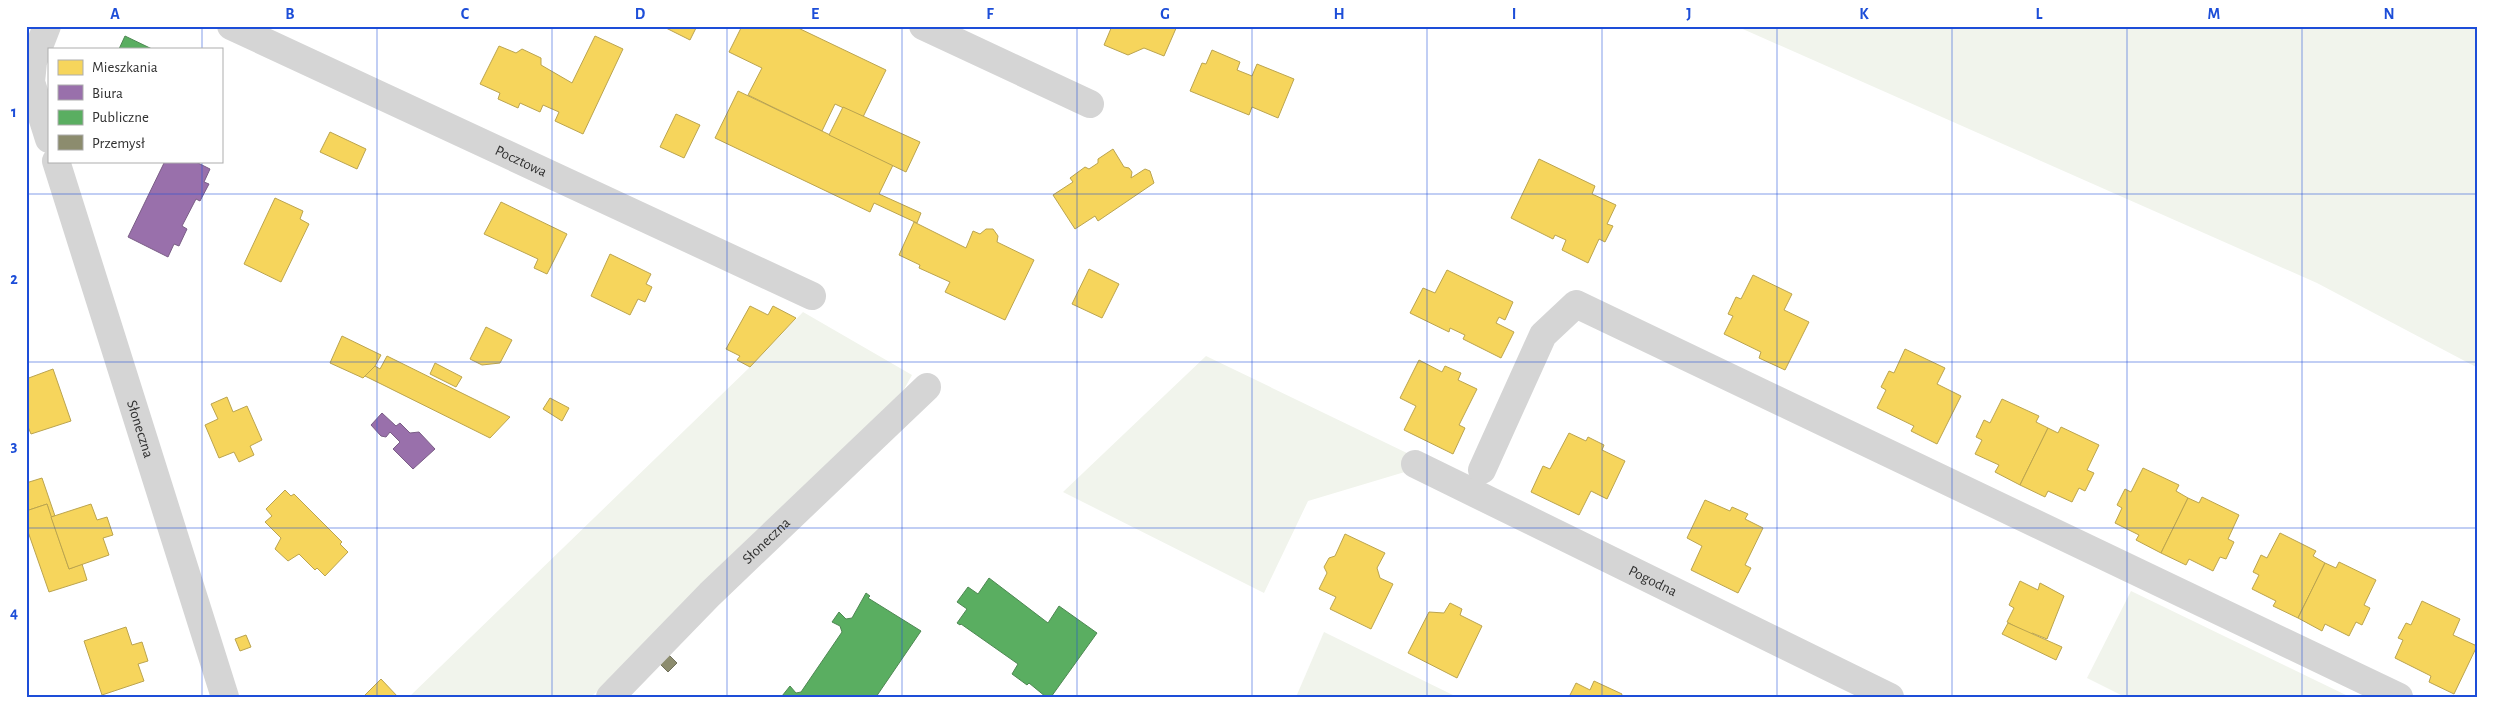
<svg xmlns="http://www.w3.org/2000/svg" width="2504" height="723" font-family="'Alegreya Sans',sans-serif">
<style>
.green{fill:#f1f4ec}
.homes{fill:#f6d55c;stroke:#bba44f}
.offices{fill:#9970ab;stroke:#7a5d86}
.public{fill:#5aae61;stroke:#4e8853}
.industry{fill:#8c8c6e;stroke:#71715c}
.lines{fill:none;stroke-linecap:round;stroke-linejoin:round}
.minor{stroke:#d5d5d5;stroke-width:28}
.grid{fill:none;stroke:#1d4ed8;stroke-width:1;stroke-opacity:0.55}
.labels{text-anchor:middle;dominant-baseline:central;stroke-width:5;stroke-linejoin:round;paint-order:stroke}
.street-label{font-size:15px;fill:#313131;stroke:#fff}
.neatline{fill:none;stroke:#1d4ed8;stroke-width:2}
.grid-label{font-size:16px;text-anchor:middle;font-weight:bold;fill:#1d4ed8}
</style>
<rect width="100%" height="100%" fill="#fff"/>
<g class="green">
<polygon points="1736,26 2478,26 2478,368 2317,283"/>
<polygon points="803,312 912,375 893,409 591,697 409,697 750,367"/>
<polygon points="1206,356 1409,454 1408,471 1308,501 1264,593 1063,492"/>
<polygon points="2131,591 2350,697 2125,697 2087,678"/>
<polygon points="1324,632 1457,697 1296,697"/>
</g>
<g class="homes">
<polygon points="662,26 697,26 690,40"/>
<polygon points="742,26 794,26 886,70 863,117 835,104 822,131 748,95 762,68 729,52"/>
<polygon points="1112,26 1177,26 1164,56 1144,48 1128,55 1104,45"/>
<polygon points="595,36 623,49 583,134 555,121 559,112 543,105 540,112 520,103 518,108 498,99 500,93 480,84 499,46 516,53 522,49 541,58 541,65 572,83"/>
<polygon points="1212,50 1240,62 1237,70 1252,76 1257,64 1294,79 1278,118 1252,107 1249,115 1190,91 1202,63 1206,64"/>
<polygon points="738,91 893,165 879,194 921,213 917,223 874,203 870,212 715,138"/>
<polygon points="843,107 920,142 906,172 829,135"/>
<polygon points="676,114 700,125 684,158 660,147"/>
<polygon points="330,132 366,149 357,169 320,152"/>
<polygon points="1113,149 1124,167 1129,168 1132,172 1131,178 1145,169 1150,171 1154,183 1098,221 1095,216 1075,229 1053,195 1073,182 1070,178 1085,167 1089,169 1098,163 1098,159"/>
<polygon points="1539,159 1595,186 1592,194 1616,205 1607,224 1613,226 1605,242 1599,239 1588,263 1562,250 1566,240 1555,235 1553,239 1511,218"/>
<polygon points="275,198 303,211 300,219 309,224 281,282 244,264"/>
<polygon points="501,202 567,234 547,274 534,268 538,259 484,234"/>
<polygon points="914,222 966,248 973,231 980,234 986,229 993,229 998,236 997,242 1034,260 1005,320 945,292 950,282 919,268 920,265 899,255"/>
<polygon points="610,254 651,274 646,284 652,287 645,302 638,299 630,315 591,296"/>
<polygon points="1089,269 1119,284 1102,318 1072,304"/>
<polygon points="1447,270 1513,302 1505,320 1499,317 1496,323 1514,332 1501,358 1463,339 1465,335 1450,328 1449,332 1410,313 1423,288 1435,293"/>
<polygon points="1753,275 1792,294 1784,310 1809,322 1785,370 1759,358 1761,352 1724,334 1733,316 1728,314 1736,297 1741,299"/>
<polygon points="750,306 768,315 773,306 796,318 750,367 737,360 740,356 726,349"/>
<polygon points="486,327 512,340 500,363 482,365 470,359"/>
<polygon points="342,336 381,355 375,366 363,378 330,363"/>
<polygon points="1905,349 1945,368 1937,384 1961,396 1937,444 1911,431 1914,426 1877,408 1886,390 1881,387 1889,371 1894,373"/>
<polygon points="387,356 494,409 510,417 490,438 365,376 375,366 380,369"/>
<polygon points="1419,360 1442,372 1445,366 1461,373 1458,380 1477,389 1459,425 1465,428 1453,454 1404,430 1416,406 1400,398"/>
<polygon points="435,363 462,377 456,387 430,374"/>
<polygon points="53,369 71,421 31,434 26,422 26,379"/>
<polygon points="227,397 233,412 247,406 262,440 250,446 254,455 239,462 234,452 219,458 205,425 218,419 211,404"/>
<polygon points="550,398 569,408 562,421 543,409"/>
<polygon points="2002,399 2039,416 2036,422 2048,428 2020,485 1995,472 1999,465 1975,454 1982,440 1976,437 1984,420 1990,423"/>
<polygon points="2061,427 2099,445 2087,470 2094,473 2085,491 2079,488 2072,502 2048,491 2045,497 2020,485 2048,428 2058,433"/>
<polygon points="1569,433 1586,441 1588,437 1604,445 1602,450 1625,461 1607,499 1591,491 1579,515 1531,492 1543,466 1550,469"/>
<polygon points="2143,468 2179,485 2176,491 2188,498 2161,553 2136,540 2139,535 2115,523 2122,508 2117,505 2125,489 2131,492"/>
<polygon points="42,478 55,516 51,517 47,504 26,511 26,483"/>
<polygon points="285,490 291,496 294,494 342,542 340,544 348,552 325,576 317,568 315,570 299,554 288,561 275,549 281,538 265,522 272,516 266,509"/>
<polygon points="2202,497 2239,515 2228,539 2234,542 2226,559 2220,557 2213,571 2189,559 2186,565 2161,553 2188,498 2199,503"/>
<polygon points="1705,500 1730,511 1732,507 1748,514 1745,519 1763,528 1745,565 1751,568 1738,593 1691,570 1702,546 1687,538"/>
<polygon points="47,504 69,569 82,564 87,580 49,592 26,526 26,511"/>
<polygon points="91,504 97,520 107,517 113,535 103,538 109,555 69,569 51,517"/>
<polygon points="2280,533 2316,551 2313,556 2325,563 2298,618 2273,606 2276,601 2252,589 2259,575 2253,572 2261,555 2267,558"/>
<polygon points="1345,534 1385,553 1377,568 1380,578 1393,584 1371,629 1330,609 1336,597 1319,589 1327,573 1324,567 1329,558 1335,556"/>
<polygon points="2339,562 2376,580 2364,605 2370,608 2362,625 2356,622 2349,636 2325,624 2322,631 2298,618 2325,563 2336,568"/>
<polygon points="2020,581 2038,590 2040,583 2064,596 2047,639 2032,633 2031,635 2007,622 2014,608 2009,605"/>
<polygon points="2422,601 2460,619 2453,635 2477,646 2454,694 2429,682 2431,676 2395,658 2403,640 2398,638 2406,623 2411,625"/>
<polygon points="1450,603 1462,609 1460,615 1482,626 1457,678 1408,653 1429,612 1444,613"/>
<polygon points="2008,623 2062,647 2056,660 2002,634"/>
<polygon points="126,627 132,645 142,642 148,661 138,664 144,681 102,695 84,641"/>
<polygon points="246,635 251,647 240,651 235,639"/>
<polygon points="381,679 398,697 363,697"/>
<polygon points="1594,681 1622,694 1621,697 1569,697 1576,683 1590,690"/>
</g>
<g class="offices">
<polygon points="165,161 194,161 210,169 204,182 209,184 200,201 196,199 182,226 187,229 179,246 174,244 168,257 128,237"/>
<polygon points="382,413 396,426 400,423 410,433 419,432 435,449 413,469 393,449 400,442 390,432 386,437 381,436 371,425"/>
</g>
<g class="public">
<polygon points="125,36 152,49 119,49"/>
<polygon points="989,578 1048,623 1059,606 1097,633 1051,697 1046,697 1029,683 1027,685 1012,674 1018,664 961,624 960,625 957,623 967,609 957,602 968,587 978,594"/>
<polygon points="866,593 870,596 868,598 921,631 876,697 782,696 790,686 796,693 801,692 842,632 840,626 832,622 839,612 846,619 852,618"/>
</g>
<polygon class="industry" points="669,655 677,663 668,672 660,664"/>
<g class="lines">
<g class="minor">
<polyline points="47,26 33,62 31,82 49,139"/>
<path id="s1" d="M231,26L812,296"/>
<polyline points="923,26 1090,104"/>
<path id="s2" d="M56,161L225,697"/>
<path id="s3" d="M1415,464L1890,697"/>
<polyline points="1482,470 1543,335 1576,304 2399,697"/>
<path id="s4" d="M610,697L710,594L927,387"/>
</g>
</g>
<path class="grid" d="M202,26V49M377,26V697M552,26V697M727,26V697M902,26V697M1077,26V697M1252,26V697M1427,26V697M1602,26V697M1777,26V697M1952,26V697M2127,26V697M2302,26V697M202,161V697M26,194H2478M26,362H2478M26,528H2478"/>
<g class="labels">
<g class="street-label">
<text stroke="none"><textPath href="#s1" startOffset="320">Pocztowa</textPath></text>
<text stroke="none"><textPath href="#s2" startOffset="281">Słoneczna</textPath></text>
<text stroke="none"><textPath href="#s4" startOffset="221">Słoneczna</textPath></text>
<text stroke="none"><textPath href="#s3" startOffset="265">Pogodna</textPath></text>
</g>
</g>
<rect width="2504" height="723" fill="none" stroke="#ffffff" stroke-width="55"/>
<rect x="48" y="48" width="175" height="115" fill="#ffffff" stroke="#adadad"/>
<rect x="58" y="60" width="25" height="15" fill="#f6d55c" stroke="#adadad"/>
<text x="92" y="72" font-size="15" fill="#313131">Mieszkania</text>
<rect x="58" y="85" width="25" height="15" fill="#9970ab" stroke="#adadad"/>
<text x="92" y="98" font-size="15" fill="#313131">Biura</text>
<rect x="58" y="110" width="25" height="15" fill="#5aae61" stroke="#adadad"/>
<text x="92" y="122" font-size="15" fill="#313131">Publiczne</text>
<rect x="58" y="135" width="25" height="15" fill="#8c8c6e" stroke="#adadad"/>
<text x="92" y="148" font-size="15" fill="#313131">Przemysł</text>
<rect x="28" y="28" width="2448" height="668" class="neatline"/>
<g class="grid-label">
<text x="115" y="19">A</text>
<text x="290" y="19">B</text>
<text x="465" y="19">C</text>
<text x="640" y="19">D</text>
<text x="815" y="19">E</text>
<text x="990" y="19">F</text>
<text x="1165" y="19">G</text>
<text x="1339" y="19">H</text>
<text x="1514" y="19">I</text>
<text x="1689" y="19">J</text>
<text x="1864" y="19">K</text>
<text x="2039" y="19">L</text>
<text x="2214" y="19">M</text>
<text x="2389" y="19">N</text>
<text x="14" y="117">1</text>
<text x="14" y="284">2</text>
<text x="14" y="451">3</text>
<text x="14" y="618">4</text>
</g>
</svg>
